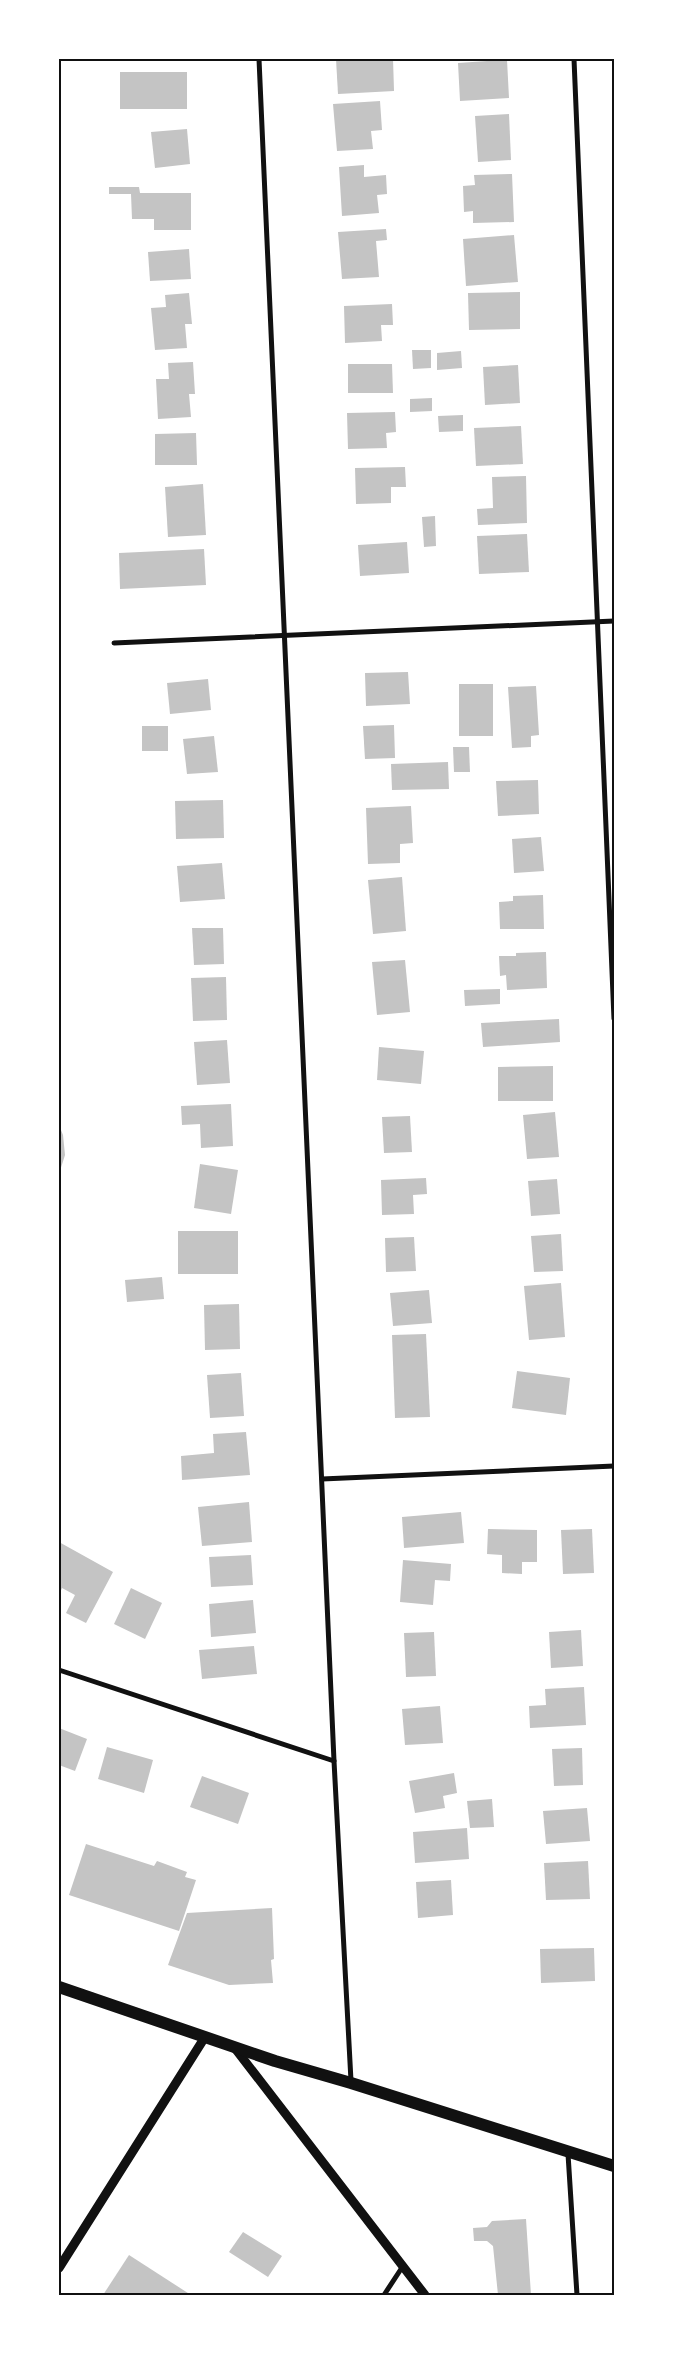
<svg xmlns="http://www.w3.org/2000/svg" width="673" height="2354" font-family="Overpass,sans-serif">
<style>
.building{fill:#c4c4c4}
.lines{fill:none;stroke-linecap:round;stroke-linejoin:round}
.minor{stroke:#111;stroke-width:5}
.tertiary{stroke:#111;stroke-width:9}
.primary{stroke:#111;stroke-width:12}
.neatline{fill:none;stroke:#111;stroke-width:2}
</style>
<rect width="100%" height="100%" fill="#fff"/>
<g class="building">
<polygon points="336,59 393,59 394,91 338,94"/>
<polygon points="487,59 507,60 509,98 460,101 458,63 487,61"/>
<rect x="120" y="72" width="67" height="37"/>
<polygon points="380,101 382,130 371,131 373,149 337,151 333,104"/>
<polygon points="509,114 511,160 478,162 475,116"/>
<polygon points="187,129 190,164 155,168 151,132"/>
<polygon points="364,165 364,177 386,175 387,194 377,195 379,213 342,216 339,167"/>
<polygon points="512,174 514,222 473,223 473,211 464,212 463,186 475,185 474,175"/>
<polygon points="109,187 139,187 140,193 191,193 191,230 154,230 154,219 132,219 131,194 109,194"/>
<polygon points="386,229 387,240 376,241 379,277 342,279 338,232"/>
<polygon points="514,235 518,282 466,286 463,239"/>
<polygon points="189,249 191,279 150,281 148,252"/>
<polygon points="520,292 520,329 469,330 468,293"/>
<polygon points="189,293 192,324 185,324 187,348 155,350 151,308 166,307 165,295"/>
<polygon points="392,304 393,325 381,325 382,341 345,343 344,306"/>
<polygon points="412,350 431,350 431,368 413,369"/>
<polygon points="461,351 462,368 437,370 437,353"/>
<polygon points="193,362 195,394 189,394 191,417 158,419 156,379 169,379 168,363"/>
<polygon points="348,364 392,364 393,393 348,393"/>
<polygon points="518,365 520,403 485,405 483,367"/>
<polygon points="432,398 432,411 410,412 410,399"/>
<polygon points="395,412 396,432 386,433 387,448 348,449 347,413"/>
<polygon points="463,415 463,431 439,432 438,416"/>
<polygon points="521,426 523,464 476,466 474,428"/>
<polygon points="196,433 197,465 155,465 155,434"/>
<polygon points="405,467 406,487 391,487 391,503 356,504 355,468"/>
<polygon points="526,476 527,523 478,525 477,509 493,508 492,477"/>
<polygon points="203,484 206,535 168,537 165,487"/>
<polygon points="435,516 436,546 424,547 422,517"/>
<polygon points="527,534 529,572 479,574 477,536"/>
<polygon points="407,542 409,573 360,576 358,545"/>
<polygon points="204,549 206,585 120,589 119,553"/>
<polygon points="408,672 410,704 366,706 365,673"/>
<polygon points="208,679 211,710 170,714 167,683"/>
<rect x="459" y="684" width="34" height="52"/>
<polygon points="536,686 539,735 531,736 531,747 512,748 508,687"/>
<polygon points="394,725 395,758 365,759 363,726"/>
<rect x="142" y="726" width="26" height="25"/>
<polygon points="214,736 218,772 187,774 183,739"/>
<polygon points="453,747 469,747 470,772 454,772"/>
<polygon points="448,762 449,789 392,790 391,764"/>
<polygon points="538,780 539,814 498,816 496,781"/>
<polygon points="223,800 224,838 176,839 175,801"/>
<polygon points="411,806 413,843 400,844 400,863 368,864 366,808"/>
<polygon points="541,837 544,871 514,873 512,839"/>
<polygon points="222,863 225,899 180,902 177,866"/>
<polygon points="402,877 406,931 373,934 368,880"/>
<polygon points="543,895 544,929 500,929 499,902 513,901 513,896"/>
<polygon points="192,928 223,928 224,964 194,965"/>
<polygon points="546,952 547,988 507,990 506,975 500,976 499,956 516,956 516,953"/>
<polygon points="405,960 410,1012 377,1015 372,962"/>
<polygon points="226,977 227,1020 193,1021 191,978"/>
<polygon points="500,989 500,1004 465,1006 464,990"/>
<polygon points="559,1019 560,1042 483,1047 481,1023"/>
<polygon points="227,1040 230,1083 197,1085 194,1042"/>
<polygon points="379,1047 424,1051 421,1084 377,1080"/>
<polygon points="553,1066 553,1101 498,1101 498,1067"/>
<polygon points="231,1104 233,1146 201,1148 200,1124 182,1125 181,1106"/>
<polygon points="555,1112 559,1157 527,1159 523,1115"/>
<polygon points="410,1116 412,1152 384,1153 382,1117"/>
<polygon points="59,1125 63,1135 65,1155 59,1174"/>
<polygon points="200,1164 238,1170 231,1214 194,1208"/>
<polygon points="426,1178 427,1194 413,1195 414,1214 382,1215 381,1180"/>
<polygon points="557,1179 560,1214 531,1216 528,1181"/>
<rect x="178" y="1231" width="60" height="43"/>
<polygon points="561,1234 563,1271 534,1272 531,1236"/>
<polygon points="414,1237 416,1271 386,1272 385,1238"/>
<polygon points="162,1277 164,1299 127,1302 125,1280"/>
<polygon points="561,1283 565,1337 529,1340 524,1286"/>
<polygon points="429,1290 432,1323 393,1326 390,1293"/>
<polygon points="239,1304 240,1349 205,1350 204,1305"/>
<polygon points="426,1334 430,1417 395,1418 392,1335"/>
<polygon points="517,1371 570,1378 566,1415 512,1408"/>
<polygon points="241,1373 244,1416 210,1418 207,1375"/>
<polygon points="246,1432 250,1475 182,1480 181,1456 214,1453 213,1434"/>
<polygon points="249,1502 252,1542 202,1546 198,1507"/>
<polygon points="461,1512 464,1543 404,1548 402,1517"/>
<polygon points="488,1529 537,1530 537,1562 522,1562 522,1574 502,1573 502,1555 487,1554"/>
<polygon points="592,1529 594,1573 563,1574 561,1530"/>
<polygon points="59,1542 113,1572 86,1623 66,1613 75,1595 62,1588 59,1595"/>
<polygon points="251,1555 253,1585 211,1587 209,1557"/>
<polygon points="403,1560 451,1564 450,1581 435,1580 433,1605 400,1602"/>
<polygon points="131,1588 162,1603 145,1639 114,1624"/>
<polygon points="253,1600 256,1633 211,1637 209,1604"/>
<polygon points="581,1630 583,1666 551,1668 549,1632"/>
<polygon points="434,1632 436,1676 406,1677 404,1633"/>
<polygon points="254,1646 257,1674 202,1679 199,1650"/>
<polygon points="584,1687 586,1725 530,1728 529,1706 546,1705 545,1689"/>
<polygon points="440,1706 443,1743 405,1745 402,1709"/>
<polygon points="59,1728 87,1739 75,1771 59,1765"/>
<polygon points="107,1747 153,1760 144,1793 98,1779"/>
<polygon points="582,1748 583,1785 554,1786 552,1749"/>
<polygon points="454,1773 457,1793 443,1796 445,1808 415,1813 409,1781"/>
<polygon points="202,1776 249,1793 238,1824 190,1807"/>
<polygon points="492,1799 494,1827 470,1828 467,1801"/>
<polygon points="587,1808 590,1841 546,1844 543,1811"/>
<polygon points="467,1828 469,1859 415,1863 413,1832"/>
<polygon points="86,1844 154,1866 157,1861 187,1872 185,1877 196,1880 179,1931 69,1895"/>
<polygon points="588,1861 590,1899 546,1900 544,1863"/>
<polygon points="451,1880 453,1915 418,1918 416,1882"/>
<polygon points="272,1908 274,1959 271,1960 273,1983 229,1985 168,1965 187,1913"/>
<polygon points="594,1948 595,1981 541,1983 540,1949"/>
<polygon points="526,2219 531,2295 498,2295 493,2246 487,2241 474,2241 473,2228 487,2227 492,2221"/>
<polygon points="243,2232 282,2256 268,2277 229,2252"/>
<polygon points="129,2255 191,2295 103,2295"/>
</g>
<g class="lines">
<g class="minor">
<polyline points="259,59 334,1761 351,2081"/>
<polyline points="574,59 614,1019"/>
<polyline points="114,643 614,621"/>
<polyline points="322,1479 614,1466"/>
<polyline points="59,1670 334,1761"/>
<polyline points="568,2154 577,2295"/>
<polyline points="384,2295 403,2266"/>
</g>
<g class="tertiary">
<polyline points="234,2047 425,2295"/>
<polyline points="59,2268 205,2037"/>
</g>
<polyline class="primary" points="59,1987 275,2061 351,2083 614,2166"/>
</g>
<rect width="673" height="2354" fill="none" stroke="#ffffff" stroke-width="120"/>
<rect x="60" y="60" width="553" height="2234" class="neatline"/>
</svg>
